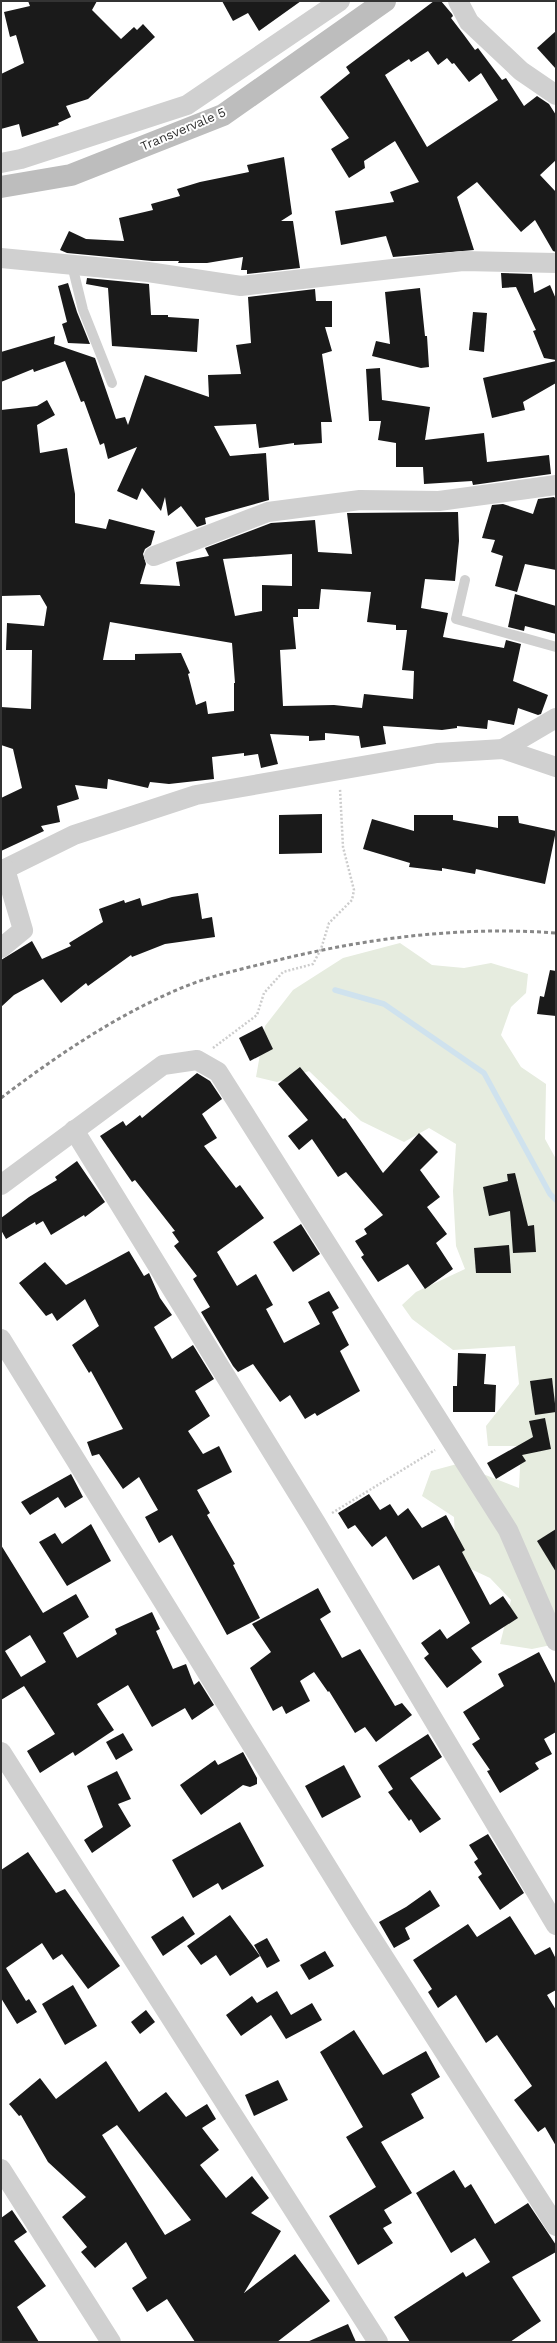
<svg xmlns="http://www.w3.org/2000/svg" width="557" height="2343" font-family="'Work Sans',sans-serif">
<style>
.green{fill:#e6ecdf}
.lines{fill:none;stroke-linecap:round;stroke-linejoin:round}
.stream{stroke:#cfe2ee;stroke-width:5.5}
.building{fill:#1a1a1a;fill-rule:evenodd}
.path{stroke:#cdcdcd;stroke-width:2.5;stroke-dasharray:2 2;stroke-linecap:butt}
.service{stroke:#d0d0d0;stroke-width:10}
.minor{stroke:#d0d0d0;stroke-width:20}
.secondary{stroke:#bdbdbd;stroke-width:22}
.rail{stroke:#888;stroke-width:3;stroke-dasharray:4 3;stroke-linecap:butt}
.labels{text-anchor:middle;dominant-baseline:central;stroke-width:4;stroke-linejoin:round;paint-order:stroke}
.street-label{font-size:13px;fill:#333;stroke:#fff}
</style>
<rect width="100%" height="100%" fill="#fff"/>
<polygon class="green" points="400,943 432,965 464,968 491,963 528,974 526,993 511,1007 501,1035 521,1067 546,1084 545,1139 556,1159 556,1644 532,1649 500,1644 511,1600 490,1578 456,1562 454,1517 422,1496 431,1471 457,1464 519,1488 521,1446 488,1446 486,1426 519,1384 515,1346 453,1350 412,1319 402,1305 416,1292 465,1269 456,1246 453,1191 456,1144 429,1128 404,1142 361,1121 309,1071 277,1082 256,1077 265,1026 293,990 343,958"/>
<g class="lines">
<polyline class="stream" points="335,990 384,1004 484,1073 550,1194 556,1200"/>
</g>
<g class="building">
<polygon points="28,1 97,1 92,10 121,39 134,27 137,30 143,24 155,37 88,99 66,106 71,117 58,123 59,125 22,137 19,124 1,129 1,74 24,63 16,35 10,37 4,12 30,6"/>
<polygon points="222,1 301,1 259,31 248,13 233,21"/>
<path d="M434,1H441L452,14L453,16L451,18L464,35L475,50L478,48L502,80L506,78L524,106L537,96L549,104L556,115V160L540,175L556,192V252L553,251L535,220L521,232L477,182L457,197L474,250L393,257L386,236L341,245L335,211L394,202L390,192L419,182L395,141L364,161L365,168L349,178L331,149L349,138L320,97L350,73L346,67ZM428,51L438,65L447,58L452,64L454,63L469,82L481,73L498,100L427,147L385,75L409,59L411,62Z"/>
<polygon points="556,31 556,69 537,48"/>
<polygon points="284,157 292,214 281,221 293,221 300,268 247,274 247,270 241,270 243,257 207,263 178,263 179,261 152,261 67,253 60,250 69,231 86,239 124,241 119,218 153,210 151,204 180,196 177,189 200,182 249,172 247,165"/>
<polygon points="501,273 532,274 534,293 550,285 556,299 556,360 544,358 533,331 536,330 516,287 502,288"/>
<polygon points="87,278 149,284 151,315 168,315 168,317 199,319 197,352 112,346 108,288 86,284"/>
<polygon points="68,283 77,312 90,344 68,343 62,324 67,322 58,286"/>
<polygon points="420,288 425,336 427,336 429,367 421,368 372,356 376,341 390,344 385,292"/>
<polygon points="315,289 316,301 332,301 332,327 325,327 332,351 322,354 332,422 321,422 322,443 294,445 294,443 259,448 256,424 214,426 230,456 266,453 269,500 205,518 206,524 197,527 181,506 168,516 165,497 161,511 142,488 137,500 117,491 137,447 108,459 104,443 100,445 84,401 81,402 65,361 34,372 33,369 1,382 1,352 55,336 54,344 95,358 116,419 125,417 128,425 145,375 209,397 208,375 241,374 236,345 251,343 248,297"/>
<polygon points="473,312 487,313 484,352 469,350"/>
<polygon points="556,361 556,383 523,402 525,410 492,418 483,378"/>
<polygon points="380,368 382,400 430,407 425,440 484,433 487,462 549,455 551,474 473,485 472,481 424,484 423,467 396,467 396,443 378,440 381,421 369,421 366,369"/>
<path d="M47,400L55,415L37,425L40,453L67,448L75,494V523L106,529L109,519L155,531L151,545L145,549L143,554L146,564L140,584L180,586L176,562L209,556L205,548L271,523L315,520L318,552L352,554L347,513L458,512L459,541L455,581L425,579L421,608L448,613L443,637L504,648L506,640L521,644L513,681L548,695L541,714L538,715L518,708L514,725L488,720L487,729L457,726V728L442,730L383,726L386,744L361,748L359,736L325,733V740L309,741V736L270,734L278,764L261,768L258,754L244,756V753L212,757L214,779L169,784L150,782L148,788L108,779L107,789L75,785L79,799L57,806L60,822L41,826L44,831L1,851V798L22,788L13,749L1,745V707L31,709L32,650H6L7,623L44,626L47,607L40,595L1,596V410L37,406ZM292,554V586L262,585V611L235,616L223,559ZM321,589L371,592L367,622L396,625V630H407L402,670L414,671L413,699L364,694L362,708L334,705L283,706L280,650L296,649L293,617H298V609H319ZM110,622L232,643L235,683H234V711L208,714L206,701L196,705L188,674L190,673L181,653L135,654V660H103Z"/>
<polygon points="554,497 556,499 556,570 525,564 517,592 495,586 503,556 491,552 495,540 482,538 492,505 503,504 533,514 538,499"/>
<polygon points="515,594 556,606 556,634 525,626 524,631 508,627"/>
<polygon points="322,814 322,853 279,854 279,815"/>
<polygon points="414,815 453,815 453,820 498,828 498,816 518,816 519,823 556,831 545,884 476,869 475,874 442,868 442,871 409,867 410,863 363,849 372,819 414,831"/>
<polygon points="198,893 202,919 212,917 215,937 165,944 132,957 131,955 88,986 86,983 61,1003 43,979 14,995 1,1007 1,960 32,941 42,959 71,946 69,943 103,922 99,909 124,900 125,903 140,898 142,906 172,897"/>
<polygon points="550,970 556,971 556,1016 537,1014 540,996 544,997"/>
<polygon points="262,1026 273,1049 250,1061 239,1038"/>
<polygon points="300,1067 343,1119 345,1118 383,1173 419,1133 438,1152 420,1170 440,1197 427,1207 447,1234 436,1243 453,1269 425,1289 408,1264 378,1282 361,1257 364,1255 355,1241 367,1234 364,1229 383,1215 346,1172 338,1177 312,1139 299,1150 288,1136 308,1120 278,1084"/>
<polygon points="197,1073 210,1081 222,1099 202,1114 217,1138 204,1146 236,1188 240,1185 264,1218 217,1252 237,1286 256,1274 273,1305 266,1309 284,1343 320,1324 308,1302 329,1291 339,1308 332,1312 349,1345 340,1351 360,1391 317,1416 315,1413 305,1419 290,1395 280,1402 253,1364 238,1372 233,1366 201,1312 210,1307 193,1279 197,1276 174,1246 179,1242 172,1232 175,1231 135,1180 132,1182 100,1136 123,1121 126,1126 140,1115 142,1118"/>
<polygon points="77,1161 105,1202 85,1217 84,1215 51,1235 43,1221 36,1225 35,1222 6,1239 1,1230 1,1218 29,1197 57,1180 55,1177"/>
<polygon points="515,1173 528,1226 534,1225 536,1252 513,1253 510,1211 489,1216 483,1187 508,1181 507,1174"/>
<polygon points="301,1224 320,1254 293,1272 273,1242"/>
<polygon points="509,1245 511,1273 476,1273 474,1248"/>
<polygon points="129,1251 144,1276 149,1273 160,1298 172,1315 154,1327 172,1359 193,1345 214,1379 195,1391 210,1416 188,1431 203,1454 219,1446 232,1472 197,1490 210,1513 207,1515 235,1564 233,1565 260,1618 227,1635 172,1535 159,1543 145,1517 158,1510 139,1477 123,1489 99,1454 92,1456 87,1442 123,1429 91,1371 89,1373 72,1345 99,1326 85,1299 57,1321 52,1313 46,1316 19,1283 45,1262 66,1285"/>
<polygon points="458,1353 486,1354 484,1384 496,1385 495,1412 453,1412 453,1386 457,1386"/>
<polygon points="552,1378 556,1412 535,1415 530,1381"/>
<polygon points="545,1418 551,1449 522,1455 526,1461 496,1479 487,1463 533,1437 529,1421"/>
<polygon points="71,1474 83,1497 65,1508 58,1497 30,1515 21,1502"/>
<polygon points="369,1494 380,1510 390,1504 398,1516 408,1508 422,1528 446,1515 465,1550 462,1552 490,1605 503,1596 518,1618 471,1648 482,1662 447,1688 424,1658 429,1654 421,1643 440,1629 447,1639 470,1623 439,1565 413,1580 386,1536 372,1547 355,1525 348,1529 338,1513"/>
<polygon points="91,1524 111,1561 67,1586 39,1542 55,1533 62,1544"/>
<polygon points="556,1529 556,1572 537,1541"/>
<path d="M1,1545L43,1613L76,1594L89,1617L63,1633L77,1658L117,1634L115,1629L152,1612L160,1629L156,1631L173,1669L186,1664L194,1685L199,1681L214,1705L192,1720L185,1708L152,1727L128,1685L97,1704L114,1730L75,1756L73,1752L40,1773L27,1751L55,1734L24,1686L1,1700ZM30,1635L46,1662L21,1677L5,1651Z"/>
<polygon points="318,1588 331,1612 320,1619 342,1658 360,1649 395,1706 402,1703 412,1715 376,1742 365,1727 355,1733 329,1691 328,1692 314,1672 300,1681 310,1701 286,1714 282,1706 273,1711 250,1668 271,1652 252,1624"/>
<polygon points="539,1652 556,1685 556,1732 544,1739 552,1754 535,1763 539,1769 500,1793 487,1771 490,1770 472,1744 480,1739 463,1712 504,1686 498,1674"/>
<polygon points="123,1733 133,1750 116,1760 106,1742"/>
<polygon points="428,1734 442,1757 410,1778 441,1819 420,1833 411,1819 409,1821 388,1792 393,1789 378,1766"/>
<polygon points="243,1752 257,1778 257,1784 250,1787 243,1785 201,1815 180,1785 215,1760 218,1765"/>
<polygon points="344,1765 361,1797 322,1818 305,1786"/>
<polygon points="117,1771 131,1799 118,1804 131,1826 92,1853 84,1840 103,1827 87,1786"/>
<polygon points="240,1822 264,1866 222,1890 218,1883 193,1898 172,1860"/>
<polygon points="488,1834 524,1893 500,1910 478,1877 482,1874 474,1862 478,1859 469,1845"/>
<polygon points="28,1852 56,1893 65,1889 120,1966 88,1989 62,1954 53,1960 42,1943 6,1968 26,2001 29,1999 37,2012 17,2024 1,1998 1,1870"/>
<polygon points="430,1890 440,1906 405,1928 410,1939 394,1948 379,1922 406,1907"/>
<polygon points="230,1915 260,1956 230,1976 216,1955 201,1965 187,1946"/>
<polygon points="183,1916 195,1934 163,1956 151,1937"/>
<polygon points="510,1916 535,1955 550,1947 556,1959 556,1990 547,1995 556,2010 556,2146 545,2127 538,2132 514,2100 532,2086 497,2035 486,2043 456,1995 438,2008 428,1992 432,1989 413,1960 468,1924 477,1937"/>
<polygon points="267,1938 280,1961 267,1968 254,1945"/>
<polygon points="325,1951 334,1966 309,1980 300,1965"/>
<polygon points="73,1985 97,2026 65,2045 42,2004"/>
<polygon points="277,1991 291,2015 312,2003 322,2020 286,2039 271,2015 241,2036 226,2015 252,1996 257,2003"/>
<polygon points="146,2010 155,2022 140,2034 131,2022"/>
<polygon points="354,2030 383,2075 426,2051 440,2077 411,2094 424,2118 381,2142 412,2193 384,2210 392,2223 383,2228 393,2243 358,2265 329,2216 376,2187 346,2137 363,2127 320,2052"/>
<path d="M106,2061L139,2112L166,2092L186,2117L207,2104L216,2119L202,2128L219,2150L200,2165L226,2198L252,2176L269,2198L251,2213L281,2231L244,2293L295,2254L330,2301L277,2342H195L167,2299L147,2312L132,2288L147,2278L126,2242L95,2268L81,2252L87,2247L62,2217L86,2197L48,2162L21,2115L19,2116L9,2104L40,2078L56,2099ZM117,2125L191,2220L165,2235L102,2135Z"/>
<polygon points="278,2080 288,2100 254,2116 245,2095"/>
<polygon points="454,2170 465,2188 471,2184 495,2224 528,2203 556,2245 556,2252 512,2277 541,2321 510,2342 410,2342 394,2317 463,2272 466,2277 490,2262 475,2238 451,2253 416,2193"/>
<polygon points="12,2210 27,2232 14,2241 46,2286 17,2307 39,2342 1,2342 1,2218"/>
<polygon points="348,2324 356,2342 307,2342"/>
</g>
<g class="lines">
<g class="path">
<polyline points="213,1048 257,1015 264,993 283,972 313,964 321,949 329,923 352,900 354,890 343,847 340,789"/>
<polyline points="332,1513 435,1450"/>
</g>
<g class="service">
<polyline points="72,265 83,310 112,383"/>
<polyline points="465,580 456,619 556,647"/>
</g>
<g class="minor">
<polyline points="458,1 469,22 521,71 556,95"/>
<polyline points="1,163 21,159 187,105 340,1"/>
<polyline points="1,258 148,272 241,286 463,261 556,263"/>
<polyline points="154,556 268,512 360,500 439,501 556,485"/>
<polyline points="503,749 556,718"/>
<polyline points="1,871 74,835 196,795 437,753 503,749 556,767"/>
<polyline points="1,948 23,930 5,869"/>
<polyline points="74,1130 316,1523 556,1925"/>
<polyline points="1,1185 163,1065 197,1060 218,1072 508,1530 556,1641"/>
<polyline points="1,1339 360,1920 556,2226"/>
<polyline points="1,1752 378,2342"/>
<polyline points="1,2169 111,2342"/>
</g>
<polyline class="secondary" points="1,187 71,175 223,115 385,1"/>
<path class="rail" d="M1,1098C55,1057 115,1016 179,989C209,976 242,969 274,961C367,938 460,926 556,933"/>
</g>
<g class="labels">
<g class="street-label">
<text transform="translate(183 129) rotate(-23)">Transvervale 5</text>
</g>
</g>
<rect width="557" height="2343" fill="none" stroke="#333333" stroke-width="4"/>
</svg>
